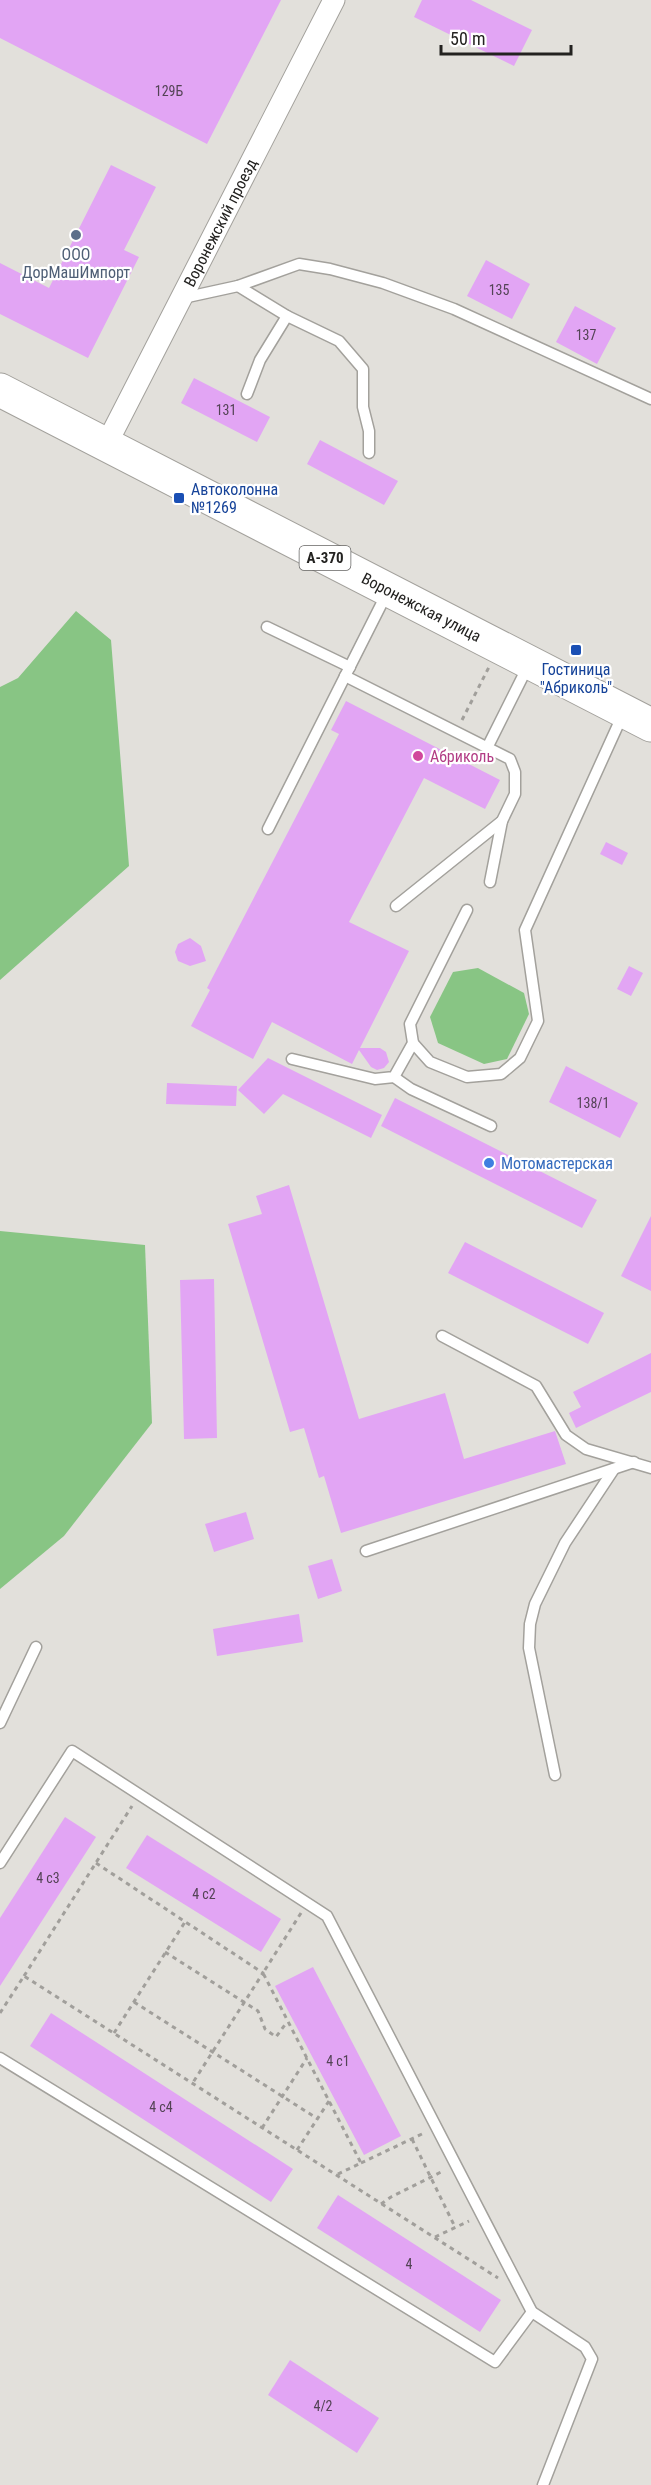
<svg xmlns="http://www.w3.org/2000/svg" width="651" height="2485" font-family="'Roboto Condensed',sans-serif">
<style>
.green{fill:#88c584}
.building{fill:#e2a5f4}
.lines{fill:none;stroke-linecap:round;stroke-linejoin:round}
.service-casing{stroke:#a3a19c;stroke-width:13}
.minor-casing{stroke:#a3a19c;stroke-width:23}
.trunk-casing{stroke:#a3a19c;stroke-width:35}
.path{stroke:#a19f9b;stroke-width:3;stroke-dasharray:4.5 4.5;stroke-linecap:butt}
.service{stroke:#fff;stroke-width:10}
.minor{stroke:#fff;stroke-width:21}
.trunk{stroke:#fff;stroke-width:33}
.service-dot{fill:#5c6f8a;stroke:#fff;stroke-width:2}
.transit-dot{fill:#1a4fb4;stroke:#fff;stroke-width:2}
.hotel-dot{fill:#d1479c;stroke:#fff;stroke-width:2}
.shop-dot{fill:#3f7fe0;stroke:#fff;stroke-width:2}
.labels{text-anchor:middle;dominant-baseline:central;stroke-width:4.5;stroke-linejoin:round;paint-order:stroke}
.number-label{font-size:14px;fill:#534355}
.shield{fill:#fff;stroke:#656463;stroke-width:1.5}
.shield-label{font-size:15px;font-weight:bold;fill:#232220}
.street-label{font-size:16px;fill:#232220;stroke:#fff}
.service-label{font-size:16px;fill:#4e5e75;stroke:#fff}
.transit-label{font-size:16px;fill:#164399;stroke:#fff;text-anchor:start}
.hotel-label{font-size:16px;fill:#b23c85;stroke:#fff;text-anchor:start}
.shop-label{font-size:16px;fill:#366cbe;stroke:#fff;text-anchor:start}
</style>
<rect width="100%" height="100%" fill="#e2e0db"/>
<g class="green">
<polygon points="76,611 111,640 129,866 0,980 0,687 18,678"/>
<polygon points="478,968 524,993 529,1014 507,1059 484,1064 438,1043 430,1017 453,972"/>
<polygon points="0,1231 145,1245 152,1423 64,1536 0,1589"/>
</g>
<g class="building">
<polygon points="0,0 281,0 207,144 0,38"/>
<polygon points="422,0 471,0 532,30 514,66 414,17"/>
<polygon points="111,165 156,187 124,250 139,257 88,358 0,314 0,263 49,288"/>
<polygon points="486,260 530,284 512,319 467,296"/>
<polygon points="575,306 616,328 597,364 556,342"/>
<polygon points="194,378 270,417 257,442 181,403"/>
<polygon points="320,440 398,481 384,505 307,464"/>
<polygon points="346,701 500,780 485,809 424,778 349,922 409,951 360,1048 380,1048 386,1052 389,1062 384,1068 377,1070 371,1067 359,1050 352,1064 272,1022 253,1059 191,1026 210,990 207,988 339,734 331,730"/>
<polygon points="606,842 628,853 622,865 600,854"/>
<polygon points="190,938 201,946 206,961 190,966 178,961 175,952 178,944"/>
<polygon points="629,966 643,973 631,996 617,989"/>
<polygon points="268,1058 382,1115 371,1138 283,1094 264,1114 238,1090"/>
<polygon points="566,1066 638,1103 620,1138 549,1102"/>
<polygon points="167,1083 237,1086 236,1106 166,1104"/>
<polygon points="395,1098 597,1200 582,1228 381,1126"/>
<polygon points="289,1185 359,1419 445,1393 464,1459 555,1431 566,1464 341,1533 324,1476 319,1478 304,1428 290,1432 228,1224 262,1214 256,1196"/>
<polygon points="651,1216 651,1291 621,1276"/>
<polygon points="465,1242 604,1313 588,1344 448,1273"/>
<polygon points="214,1279 217,1438 184,1439 180,1280"/>
<polygon points="651,1353 651,1392 576,1428 569,1413 581,1407 573,1392"/>
<polygon points="246,1512 254,1539 214,1552 205,1524"/>
<polygon points="332,1559 342,1591 318,1599 308,1566"/>
<polygon points="299,1614 303,1642 217,1656 213,1629"/>
<polygon points="65,1817 96,1837 0,1986 0,1918"/>
<polygon points="147,1835 281,1919 261,1952 126,1868"/>
<polygon points="313,1967 401,2136 364,2155 275,1986"/>
<polygon points="51,2013 293,2169 271,2202 30,2046"/>
<polygon points="338,2195 501,2300 480,2332 317,2228"/>
<polygon points="290,2360 379,2418 357,2453 268,2395"/>
</g>
<g class="lines">
<g class="service-casing">
<g id="service">
<polyline points="238,286 287,316 339,341 363,369 363,407 369,431 369,453"/>
<polyline points="183,298 238,286 299,264 330,269 383,283 454,309 651,399"/>
<polyline points="247,394 260,360 287,316"/>
<polyline points="267,627 350,667"/>
<polyline points="345,676 510,759 515,772 515,794 502,821 396,906"/>
<polyline points="487,748 528,666"/>
<polyline points="268,829 387,593"/>
<polyline points="490,882 502,821"/>
<polyline points="413,1043 430,1062 467,1077 501,1074 520,1058 538,1021 525,930 623,714"/>
<polyline points="292,1059 375,1079 394,1077 413,1043 410,1024 467,910"/>
<polyline points="394,1077 411,1089 491,1126"/>
<polyline points="442,1336 536,1386 566,1435 586,1449 651,1468"/>
<polyline points="366,1551 634,1462"/>
<polyline points="0,1723 36,1647"/>
<polyline points="555,1775 529,1648 530,1624 535,1604 565,1543 614,1469"/>
<polyline points="0,1863 72,1751 327,1916 532,2312 585,2347 592,2359 543,2485"/>
<polyline points="0,2058 495,2362 532,2312"/>
</g>
</g>
<g class="minor-casing">
<g id="minor">
<path id="s1" d="M106,445L334,0"/>
</g>
</g>
<g class="trunk-casing">
<g id="trunk">
<path id="s2" d="M0,390L651,725"/>
</g>
</g>
<g class="path">
<polyline points="462,720 489,667"/>
<polyline points="96,1863 263,1973 192,2084"/>
<polyline points="301,1913 263,1973 361,2163 336,2175"/>
<polyline points="165,1952 258,2011 265,2029 276,2037 287,2022"/>
<polyline points="24,1976 132,1806"/>
<polyline points="134,2002 318,2119"/>
<polyline points="0,2013 24,1976 498,2278"/>
<polyline points="114,2033 185,1922"/>
<polyline points="262,2128 307,2058"/>
<polyline points="412,2139 455,2227"/>
<polyline points="297,2150 329,2101"/>
<polyline points="361,2163 424,2133"/>
<polyline points="381,2204 391,2197 443,2171"/>
<polyline points="435,2237 469,2221"/>
</g>
<use href="#service" class="service"/>
<use href="#minor" class="minor"/>
<use href="#trunk" class="trunk"/>
</g>
<circle class="service-dot" cx="76" cy="235" r="6"/>
<g class="transit-dot">
<rect x="173" y="492" width="12" height="12" rx="3"/>
<rect x="570" y="644" width="12" height="12" rx="3"/>
</g>
<circle class="hotel-dot" cx="418" cy="756" r="6"/>
<circle class="shop-dot" cx="489" cy="1163" r="6"/>
<g class="labels">
<g class="number-label">
<text x="169" y="91">129Б</text>
<text x="499" y="290">135</text>
<text x="586" y="335">137</text>
<text x="226" y="410">131</text>
<text x="593" y="1103">138/1</text>
<text x="48" y="1878">4 с3</text>
<text x="204" y="1894">4 с2</text>
<text x="338" y="2061">4 с1</text>
<text x="161" y="2107">4 с4</text>
<text x="409" y="2264">4</text>
<text x="323" y="2406">4/2</text>
</g>
<rect class="shield" x="299.5" y="546" width="51" height="24" rx="4.5"/>
<g class="shield-label">
<text x="325" y="558">А-370</text>
</g>
<g class="street-label">
<text stroke="none"><textPath href="#s1" startOffset="250">Воронежский проезд</textPath></text>
<text stroke="none"><textPath href="#s2" startOffset="474">Воронежская улица</textPath></text>
</g>
<g class="service-label">
<text x="76" y="254">ООО<tspan x="76" dy="18">ДорМашИмпорт</tspan></text>
</g>
<g class="transit-label">
<text x="191" y="489">Автоколонна<tspan x="191" dy="18">№1269</tspan></text>
<text x="576" y="669" text-anchor="middle">Гостиница<tspan x="576" dy="18">"Абриколь"</tspan></text>
</g>
<g class="hotel-label">
<text x="430" y="756">Абриколь</text>
</g>
<g class="shop-label">
<text x="501" y="1163">Мотомастерская</text>
</g>
</g>
<path d="M441 45v9h130v-9" fill="none" stroke="#232220" stroke-width="3"/>
<text x="450" y="45" font-size="18" fill="#232220" stroke="#ffffff" stroke-width="4.5" paint-order="stroke">50 m</text>
</svg>
